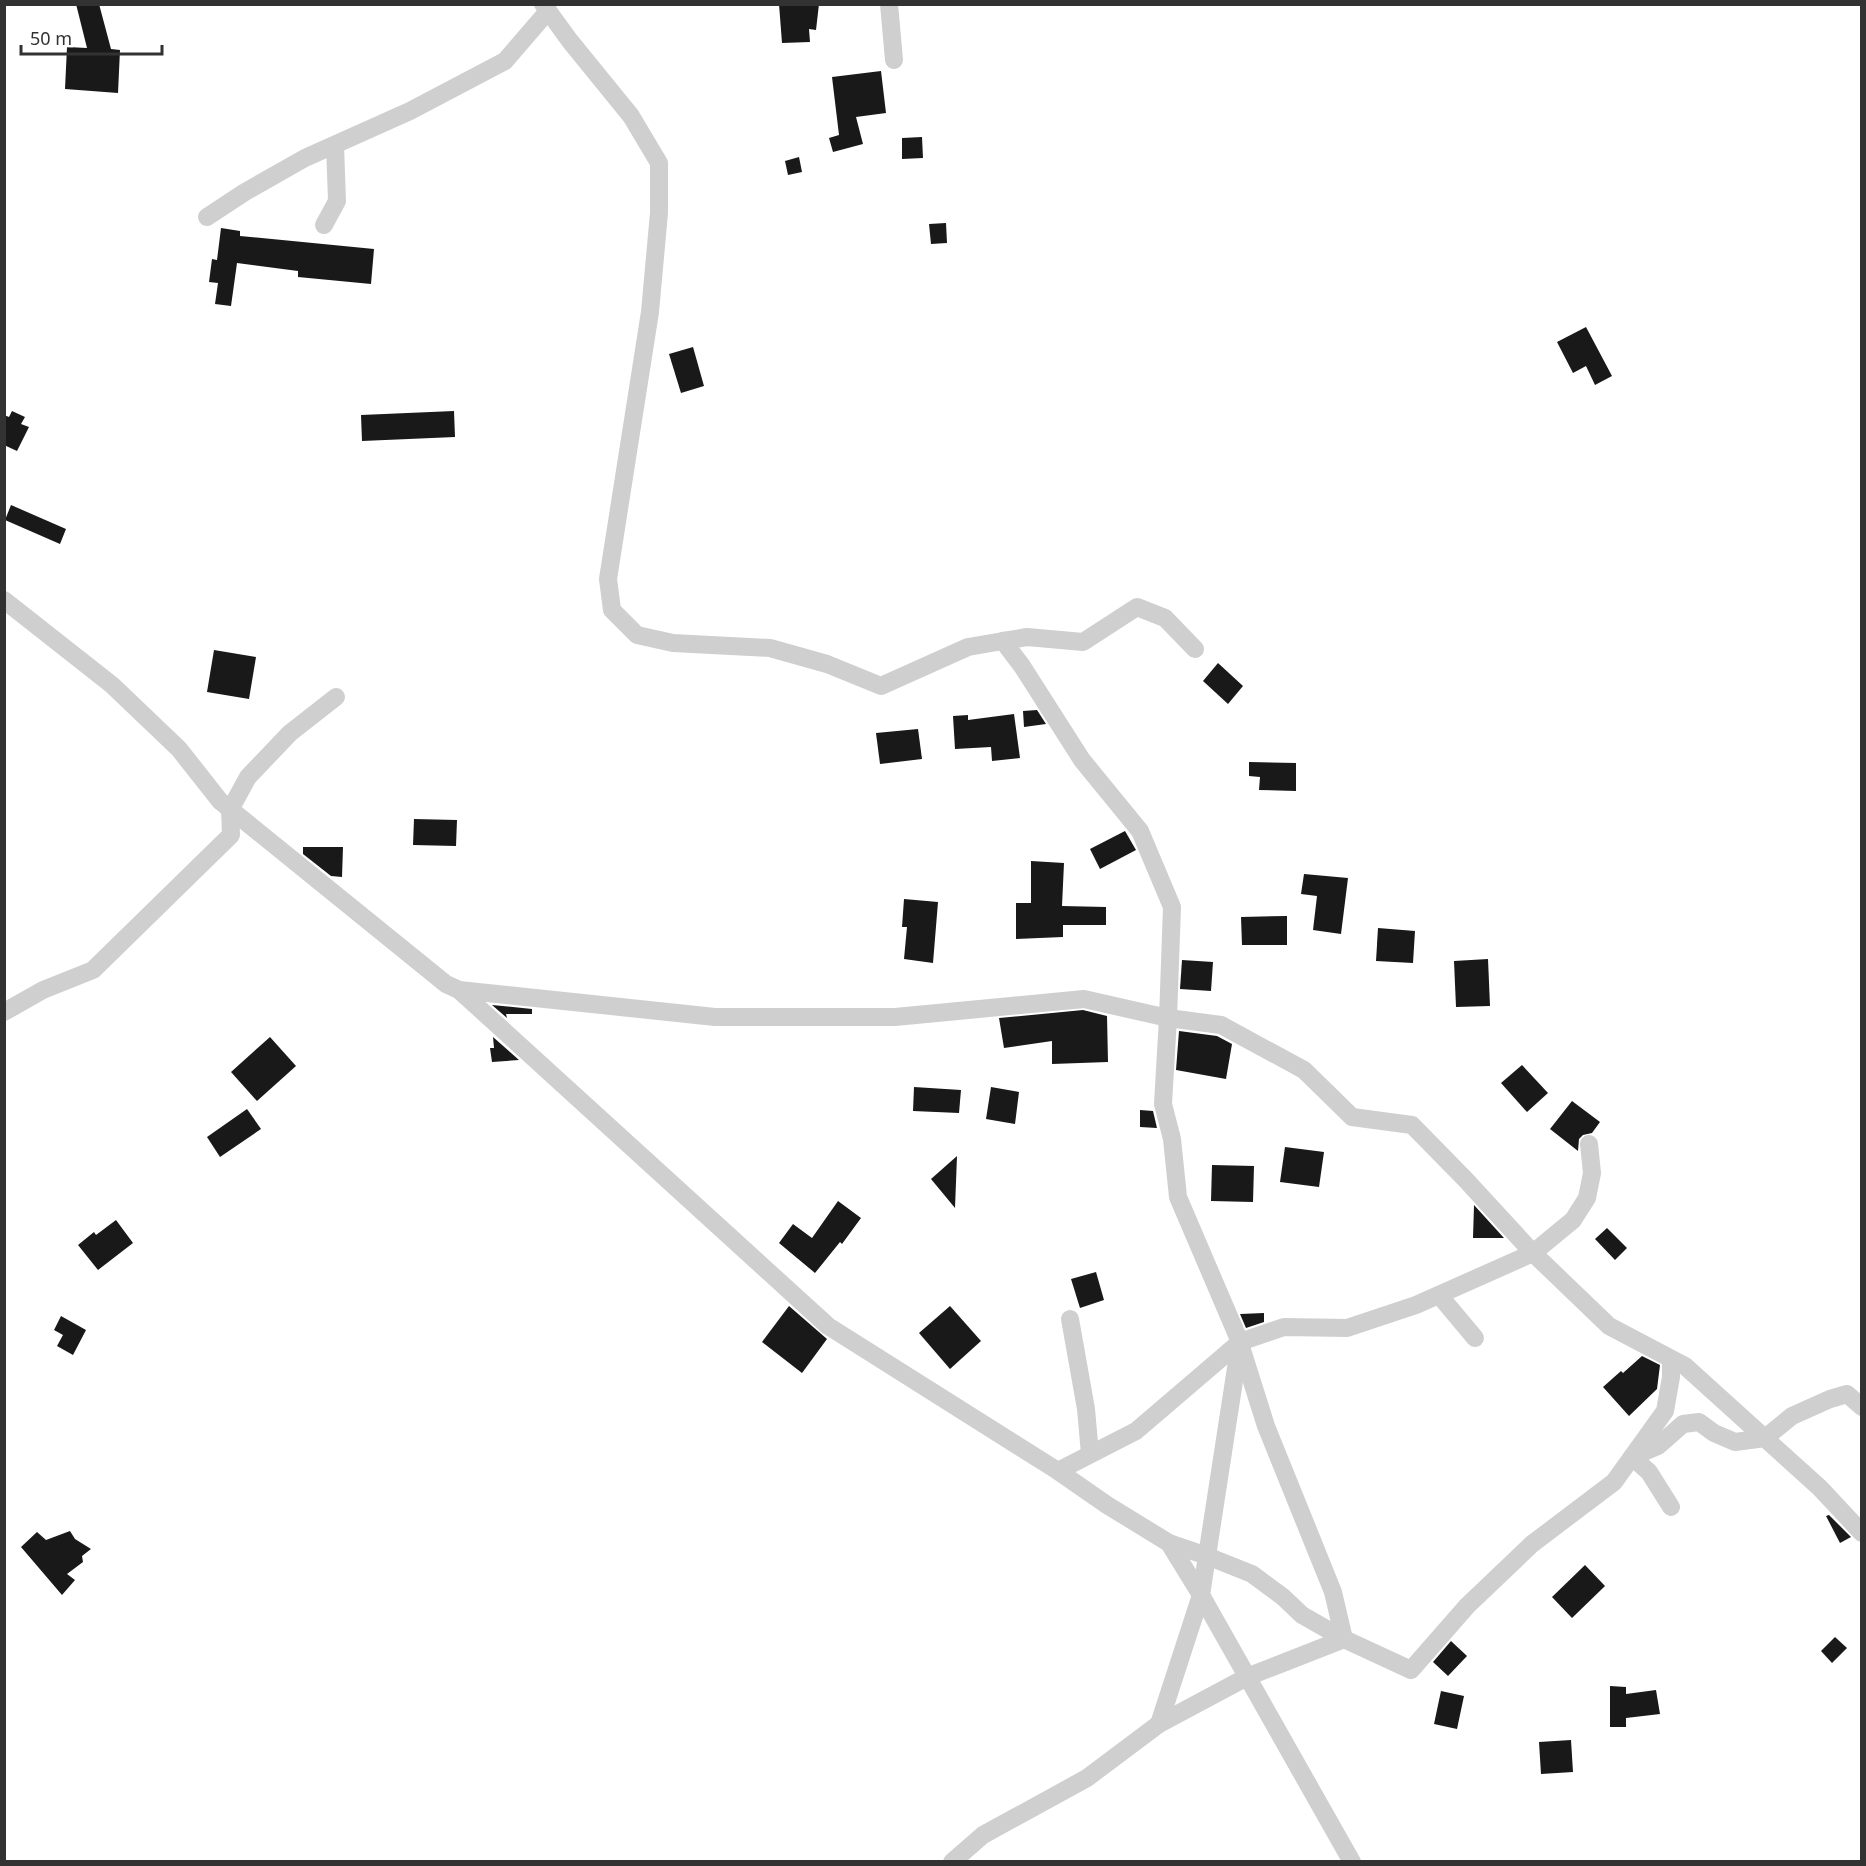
<svg xmlns="http://www.w3.org/2000/svg" width="1866" height="1866" font-family="'Noto Sans',sans-serif">
<style>
.building{fill:#191919}
.lines{fill:none;stroke-linecap:round;stroke-linejoin:round}
.minor{stroke:#cfcfcf;stroke-width:18}
</style>
<rect width="100%" height="100%" fill="#fff"/>
<g class="building">
<polygon points="76,4 99,4 111,49 120,50 118,93 65,89 67,47 87,48"/>
<polygon points="779,4 819,4 816,30 809,29 810,42 782,43"/>
<polygon points="881,71 886,113 856,117 863,144 833,152 829,138 839,135 832,77"/>
<polygon points="922,137 923,158 902,159 902,138"/>
<polygon points="799,157 802,172 788,175 785,161"/>
<polygon points="946,223 947,243 931,244 929,224"/>
<polygon points="221,228 240,231 240,236 374,249 371,284 298,277 298,271 237,263 231,306 215,304 218,283 209,282 212,259 217,260"/>
<polygon points="1586,327 1612,376 1595,385 1586,366 1573,373 1557,342"/>
<polygon points="693,347 704,386 681,393 669,354"/>
<polygon points="12,411 25,417 21,424 29,427 17,451 4,445 4,415 9,417"/>
<polygon points="454,411 455,437 362,441 361,415"/>
<polygon points="11,505 66,529 60,544 5,520"/>
<polygon points="214,650 256,657 249,699 207,692"/>
<polygon points="1218,663 1243,686 1228,704 1203,681"/>
<polygon points="1037,710 1046,724 1024,727 1023,711"/>
<polygon points="1014,714 1020,758 992,761 991,747 955,749 953,716 968,715 968,720"/>
<polygon points="918,729 922,759 880,764 876,733"/>
<polygon points="1249,762 1296,763 1296,791 1259,790 1260,777 1249,776"/>
<polygon points="414,819 457,820 456,846 413,845"/>
<polygon points="1125,831 1136,850 1100,869 1090,849"/>
<polygon points="303,847 343,847 342,877 331,876 303,854"/>
<polygon points="1031,861 1064,863 1062,906 1106,907 1106,925 1063,925 1063,937 1016,939 1016,903 1031,903"/>
<polygon points="1304,874 1348,878 1341,934 1313,930 1317,896 1301,894"/>
<polygon points="904,899 938,902 933,963 904,959 907,927 902,927"/>
<polygon points="1287,916 1287,945 1242,945 1241,917"/>
<polygon points="1378,928 1415,931 1413,963 1376,961"/>
<polygon points="1488,959 1490,1006 1456,1007 1454,961"/>
<polygon points="1182,960 1213,962 1211,991 1180,989"/>
<polygon points="492,1005 532,1009 532,1014 506,1014 507,1018"/>
<polygon points="1083,1010 1107,1016 1108,1062 1052,1064 1052,1041 1004,1048 999,1018"/>
<polygon points="1179,1031 1217,1036 1232,1044 1226,1079 1176,1070"/>
<polygon points="270,1037 296,1066 257,1101 231,1072"/>
<polygon points="493,1037 519,1060 492,1062 490,1048 494,1048"/>
<polygon points="1522,1065 1548,1093 1527,1112 1501,1083"/>
<polygon points="914,1087 961,1090 959,1113 913,1111"/>
<polygon points="991,1087 1019,1092 1015,1124 986,1119"/>
<polygon points="1572,1101 1600,1122 1592,1133 1583,1135 1579,1139 1578,1151 1550,1129"/>
<polygon points="247,1109 261,1129 220,1157 207,1137"/>
<polygon points="1140,1110 1153,1111 1157,1128 1140,1127"/>
<polygon points="1285,1147 1324,1152 1319,1187 1280,1182"/>
<polygon points="957,1156 955,1208 931,1179"/>
<polygon points="1212,1165 1254,1166 1253,1202 1211,1201"/>
<polygon points="838,1201 861,1218 842,1244 840,1242 815,1273 779,1243 793,1224 812,1238"/>
<polygon points="1474,1205 1504,1238 1473,1238"/>
<polygon points="116,1220 133,1243 98,1270 78,1245 94,1232 96,1235"/>
<polygon points="1607,1228 1627,1248 1615,1260 1595,1239"/>
<polygon points="1096,1272 1104,1300 1080,1308 1071,1279"/>
<polygon points="789,1306 827,1339 802,1373 762,1342"/>
<polygon points="950,1306 981,1341 950,1369 919,1333"/>
<polygon points="1264,1313 1264,1322 1246,1328 1240,1314"/>
<polygon points="61,1316 86,1330 73,1355 57,1346 63,1335 54,1330"/>
<polygon points="1642,1356 1660,1365 1657,1389 1629,1416 1603,1387 1621,1371 1623,1373"/>
<polygon points="1829,1515 1851,1537 1840,1543 1826,1516"/>
<polygon points="70,1531 75,1539 91,1549 82,1556 83,1562 67,1574 75,1580 62,1595 21,1547 37,1532 46,1540"/>
<polygon points="1585,1565 1605,1586 1572,1618 1552,1597"/>
<polygon points="1835,1637 1847,1648 1832,1663 1821,1651"/>
<polygon points="1451,1641 1467,1656 1448,1676 1433,1662"/>
<polygon points="1610,1686 1626,1687 1626,1694 1656,1690 1660,1714 1626,1718 1626,1727 1610,1727"/>
<polygon points="1441,1691 1464,1696 1457,1729 1434,1724"/>
<polygon points="1571,1740 1573,1772 1541,1774 1539,1742"/>
</g>
<g class="lines">
<g class="minor">
<polyline points="543,4 570,41 631,116 659,163 659,213 650,312 608,579 612,610 637,635 673,643 770,648 827,664 881,686 968,647 1003,641 1022,666 1082,760 1140,831 1172,907 1168,1018 1163,1104 1172,1139 1178,1197 1240,1342 1201,1595 1159,1724"/>
<polyline points="889,4 894,60"/>
<polyline points="207,217 245,192 305,158 410,111 505,61 548,11"/>
<polyline points="324,225 337,201 335,145"/>
<polyline points="4,600 112,685 179,749 220,801 446,984 459,990 828,1326 1058,1471 1107,1505 1169,1543 1201,1595 1352,1862"/>
<polyline points="1003,641 1027,637 1083,642 1137,607 1165,618 1195,649"/>
<polyline points="459,990 715,1017 895,1017 1084,999 1168,1018 1221,1025 1304,1070 1352,1117 1412,1125 1465,1179 1533,1253 1609,1326 1685,1366 1820,1488 1862,1533"/>
<polyline points="4,1012 43,990 93,970 231,835 230,810 248,777 290,733 336,697"/>
<polyline points="1439,1295 1475,1338"/>
<polyline points="1070,1319 1086,1409 1090,1454"/>
<polyline points="1242,1350 1266,1426 1333,1592 1344,1639"/>
<polyline points="1058,1471 1136,1431 1240,1342 1284,1327 1347,1328 1416,1305 1533,1253 1573,1220 1587,1198 1592,1173 1589,1144"/>
<polyline points="1671,1507 1649,1472 1632,1457 1658,1446 1683,1424 1699,1422 1714,1433 1735,1442 1765,1438 1792,1416 1830,1399 1847,1394 1862,1407"/>
<polyline points="1169,1543 1207,1556 1252,1574 1283,1597 1302,1615 1344,1639"/>
<polyline points="952,1862 983,1835 1087,1778 1159,1724 1247,1677 1344,1639 1411,1670 1467,1606 1532,1544 1614,1482 1665,1411 1671,1377 1671,1359"/>
</g>
</g>
<rect width="1866" height="1866" fill="none" stroke="#323232" stroke-width="12"/>
<path d="M21 45v9h141v-9" fill="none" stroke="#323232" stroke-width="3"/>
<text x="30" y="45" font-size="18" fill="#323232" stroke="#ffffff" stroke-width="4.5" paint-order="stroke">50 m</text>
</svg>
